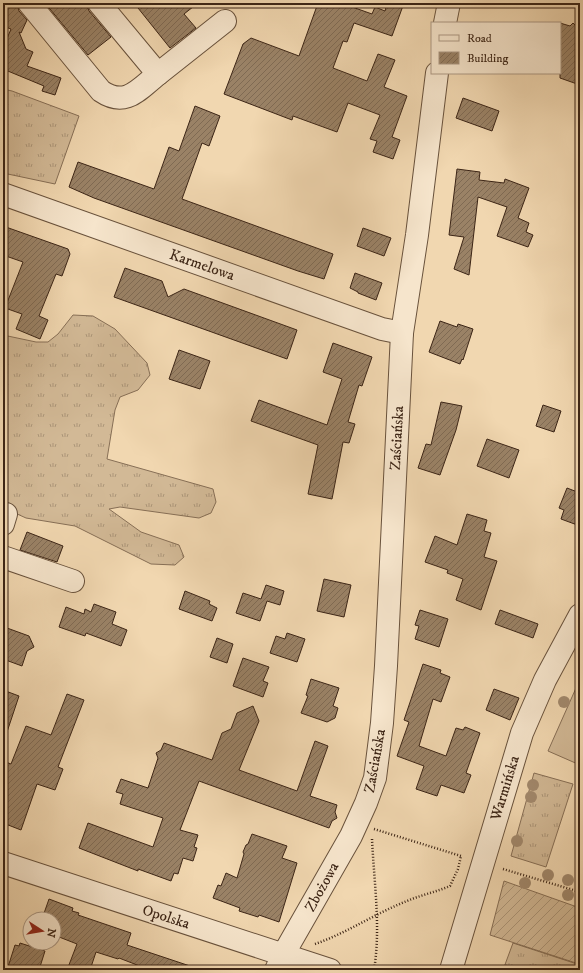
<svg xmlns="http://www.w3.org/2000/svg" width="583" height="973" font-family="'IM FELL DW Pica',serif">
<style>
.grass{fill:url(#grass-tufts);stroke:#876f56}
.garden{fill:url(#garden-furrows);stroke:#876f56}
.pitch{fill:#d2b996;stroke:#876f56}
.building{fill:url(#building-hatch);stroke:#3c2516}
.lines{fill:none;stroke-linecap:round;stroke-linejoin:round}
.minor-casing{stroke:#69523c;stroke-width:24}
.path{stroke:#3c2516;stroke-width:2.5;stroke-dasharray:1 2;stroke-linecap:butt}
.minor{stroke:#f6e5cc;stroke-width:22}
.tree{fill:#a2896d}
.labels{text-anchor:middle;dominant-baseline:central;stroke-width:3.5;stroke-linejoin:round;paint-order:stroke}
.street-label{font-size:15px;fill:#3c2516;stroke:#f6e5cc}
</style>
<defs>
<pattern id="grass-tufts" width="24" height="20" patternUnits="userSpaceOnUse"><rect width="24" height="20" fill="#d2b996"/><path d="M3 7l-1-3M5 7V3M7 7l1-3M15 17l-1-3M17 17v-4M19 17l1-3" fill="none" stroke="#ac9679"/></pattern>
<pattern id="garden-furrows" width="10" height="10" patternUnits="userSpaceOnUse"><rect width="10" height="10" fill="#d2b996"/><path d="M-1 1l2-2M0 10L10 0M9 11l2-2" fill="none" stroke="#ac9679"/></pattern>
<pattern id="building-hatch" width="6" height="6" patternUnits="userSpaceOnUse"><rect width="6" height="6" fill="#9a8266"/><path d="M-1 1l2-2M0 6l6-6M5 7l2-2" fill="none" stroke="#7f6a53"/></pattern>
</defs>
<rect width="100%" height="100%" fill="#f1d7b0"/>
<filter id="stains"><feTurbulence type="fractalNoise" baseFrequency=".005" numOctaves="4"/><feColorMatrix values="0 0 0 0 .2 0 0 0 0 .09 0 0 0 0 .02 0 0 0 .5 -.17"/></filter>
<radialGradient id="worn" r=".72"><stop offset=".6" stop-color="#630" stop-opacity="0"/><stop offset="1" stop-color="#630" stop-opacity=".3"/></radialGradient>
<g class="grass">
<polygon points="3,89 12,91 79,116 55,184 3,173"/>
<polygon points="73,315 93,316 115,329 147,363 150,375 138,390 120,397 115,410 107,459 213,489 216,502 211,513 199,518 120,507 109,509 141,532 179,545 184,557 175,565 151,564 75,526 26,518 15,513 3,500 3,335 36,342 48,342 58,334"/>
<polygon points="534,773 573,784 546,867 511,856"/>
<polygon points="513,943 580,965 580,970 503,970"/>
</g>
<polygon class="garden" points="504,881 580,908 577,923 580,924 579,964 490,935"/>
<polygon class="pitch" points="580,679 580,765 548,751"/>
<g class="building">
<polygon points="3,3 17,3 19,11 27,20 21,33 19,32 26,49 33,52 27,66 61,78 55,95 42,91 44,86 3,69 3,48 11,29 3,26"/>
<polygon points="45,3 86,3 89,11 111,37 88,55"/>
<polygon points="134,3 198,3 184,14 196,28 170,48"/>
<polygon points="318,3 341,3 372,14 375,7 385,11 387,3 404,3 392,36 354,23 347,42 343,41 333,68 367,81 378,54 395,60 384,87 407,96 392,137 400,140 393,159 373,152 377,141 370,139 380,115 348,103 337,132 293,116 292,120 224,94 243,44 251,38 299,56"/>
<polygon points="560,23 570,26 573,23 580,30 580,85 560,78"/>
<polygon points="463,98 499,111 492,131 456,118"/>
<polygon points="195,106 220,116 209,146 202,143 182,199 333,254 324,279 298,271 94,198 69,187 78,162 154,189 169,147 179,151"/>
<polygon points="457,169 480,172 479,180 504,183 505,179 529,188 518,218 529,223 526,232 533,235 528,247 497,236 507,207 478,197 469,275 454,269 464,237 449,235"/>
<polygon points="3,226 68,249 70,254 62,276 56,274 39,316 48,320 40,339 16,329 22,314 5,308 23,262 3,255"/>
<polygon points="363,228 391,238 384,256 357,246"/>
<polygon points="125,268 162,281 168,297 184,289 297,330 287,359 114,297"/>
<polygon points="355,273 382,283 376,300 358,293 358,292 350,288"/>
<polygon points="440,321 457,327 458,324 473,329 463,360 462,359 460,364 429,352"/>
<polygon points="333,343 372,357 362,386 359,385 348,422 355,424 349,443 343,442 332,499 308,494 318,445 251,421 259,400 327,425 342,379 323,372"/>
<polygon points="179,350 210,361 200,389 169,379"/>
<polygon points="441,402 462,406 456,430 440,475 418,468 426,444 431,445"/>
<polygon points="543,405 561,411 554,432 536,426"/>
<polygon points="487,439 519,450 509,478 477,466"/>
<polygon points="567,488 580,493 580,526 561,519 564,510 559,508"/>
<polygon points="467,514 487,520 484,531 491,533 484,557 497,561 481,610 456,600 463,579 447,573 448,570 425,562 435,536 457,545"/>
<polygon points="27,532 63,546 57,562 20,550"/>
<polygon points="324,579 351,585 344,617 317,611"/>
<polygon points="266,585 284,591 280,605 267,601 260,621 236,613 243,593 261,599"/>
<polygon points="185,591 210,601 209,604 217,608 212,621 179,609"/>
<polygon points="94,604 116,612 112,624 127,630 121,646 86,633 85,636 59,627 66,607 84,614 85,609 91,612"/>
<polygon points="420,610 448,619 439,647 415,639 419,626 415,625"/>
<polygon points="500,610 538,624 533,638 495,624"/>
<polygon points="7,628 29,636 34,647 27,651 22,666 3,659 3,639"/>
<polygon points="287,633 305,639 297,662 270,653 276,636 285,639"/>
<polygon points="217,638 233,644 227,663 210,657"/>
<polygon points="243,658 269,667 263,681 268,683 263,697 233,686"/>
<polygon points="423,664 441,670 440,673 450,677 441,702 433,699 419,746 446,756 456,728 463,730 465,727 480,733 466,773 471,775 464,793 441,785 437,796 416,789 424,766 397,756 409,722 404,720"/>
<polygon points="311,679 339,688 333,706 338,708 335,718 327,722 301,713 308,696 306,695"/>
<polygon points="494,689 519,698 510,720 486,710"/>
<polygon points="3,690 19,696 6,735 3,735"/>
<polygon points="67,694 84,700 58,767 63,769 55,790 37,784 21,830 3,823 3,761 11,764 26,726 51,735"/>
<polygon points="253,706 259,721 239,770 297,791 315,741 328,746 310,796 337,805 335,812 337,818 332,821 329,828 199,781 180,830 198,835 194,847 197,848 193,861 183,858 178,874 174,873 171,881 138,869 138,871 79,848 88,823 153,847 163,818 120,804 123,794 116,792 121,779 148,788 158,758 156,753 161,750 164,743 212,760 222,733 231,729 237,713"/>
<polygon points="252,834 287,846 282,858 297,863 279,922 259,915 258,917 239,911 240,908 213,898 218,885 221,886 226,873 237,878 244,854 243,852 246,845 248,844"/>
<polygon points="49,899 73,908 72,911 79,913 78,915 131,933 127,945 196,968 196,970 150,970 119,958 118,959 96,952 90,970 67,970 77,944 54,935 58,926 54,924 54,919 42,919"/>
<polygon points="20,943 45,951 39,970 7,970 15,945 19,946"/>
</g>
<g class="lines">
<g class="minor-casing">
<g id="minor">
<path d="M29,3L101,91C126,108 139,89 158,74"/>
<polyline points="99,3 158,74 225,21"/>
<polyline points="445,23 449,3"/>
<polyline points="3,194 382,329 402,333"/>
<polyline points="3,524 6,514"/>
<polyline points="3,557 73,581"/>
<polyline points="3,863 330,970"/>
<polyline points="276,970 283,955 351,836 366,803 375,778 382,723 386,666 402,333 417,235 437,73"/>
<polyline points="451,970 522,733 545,680 580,615"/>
</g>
</g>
<g class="path">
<polyline points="374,829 461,856"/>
<path d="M372,839C374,882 381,928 374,970"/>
<polyline points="503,869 580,892"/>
<path d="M315,944C347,933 376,913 407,901C421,895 436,892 450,886L458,869L461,856"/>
</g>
<use href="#minor" class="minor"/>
</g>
<g class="tree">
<circle cx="564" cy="702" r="6"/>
<circle cx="533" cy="785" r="6"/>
<circle cx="531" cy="797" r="6"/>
<circle cx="517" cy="841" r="6"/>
<circle cx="548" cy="875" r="6"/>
<circle cx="568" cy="880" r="6"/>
<circle cx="525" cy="883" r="6"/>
<circle cx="568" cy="895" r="6"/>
</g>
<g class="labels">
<g class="street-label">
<text transform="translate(202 265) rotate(19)">Karmelowa</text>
<text transform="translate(397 438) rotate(-87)">Zaściańska</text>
<text transform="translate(375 761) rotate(-80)">Zaściańska</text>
<text transform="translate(505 788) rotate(-73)">Warmińska</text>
<text transform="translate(322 887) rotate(-61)">Zbożowa</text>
<text transform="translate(166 917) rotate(18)">Opolska</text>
</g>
</g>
<rect width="583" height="973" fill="none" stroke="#f1d7b0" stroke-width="16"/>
<rect x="4" y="4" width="575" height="965" fill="none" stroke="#3c2516" stroke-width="2"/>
<rect x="8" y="8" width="567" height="957" fill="none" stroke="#3c2516"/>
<rect x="431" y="22" width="130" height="52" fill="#f6e5cc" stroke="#ac9883"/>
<rect x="439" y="35" width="20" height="6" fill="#f6e5cc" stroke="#ac9883"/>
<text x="467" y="42" font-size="12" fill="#3c2516">Road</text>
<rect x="439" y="52" width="20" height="12" fill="url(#building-hatch)" stroke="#ac9883"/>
<text x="467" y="62" font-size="12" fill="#3c2516">Building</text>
<g transform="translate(42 931) rotate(102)"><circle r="19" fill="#f6e5cc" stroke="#ac9883"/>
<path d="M0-3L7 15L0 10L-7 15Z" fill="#8f2418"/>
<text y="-6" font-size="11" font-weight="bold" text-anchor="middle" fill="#3c2516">N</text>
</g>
<rect width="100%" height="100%" filter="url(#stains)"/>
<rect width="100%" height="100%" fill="url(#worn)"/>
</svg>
